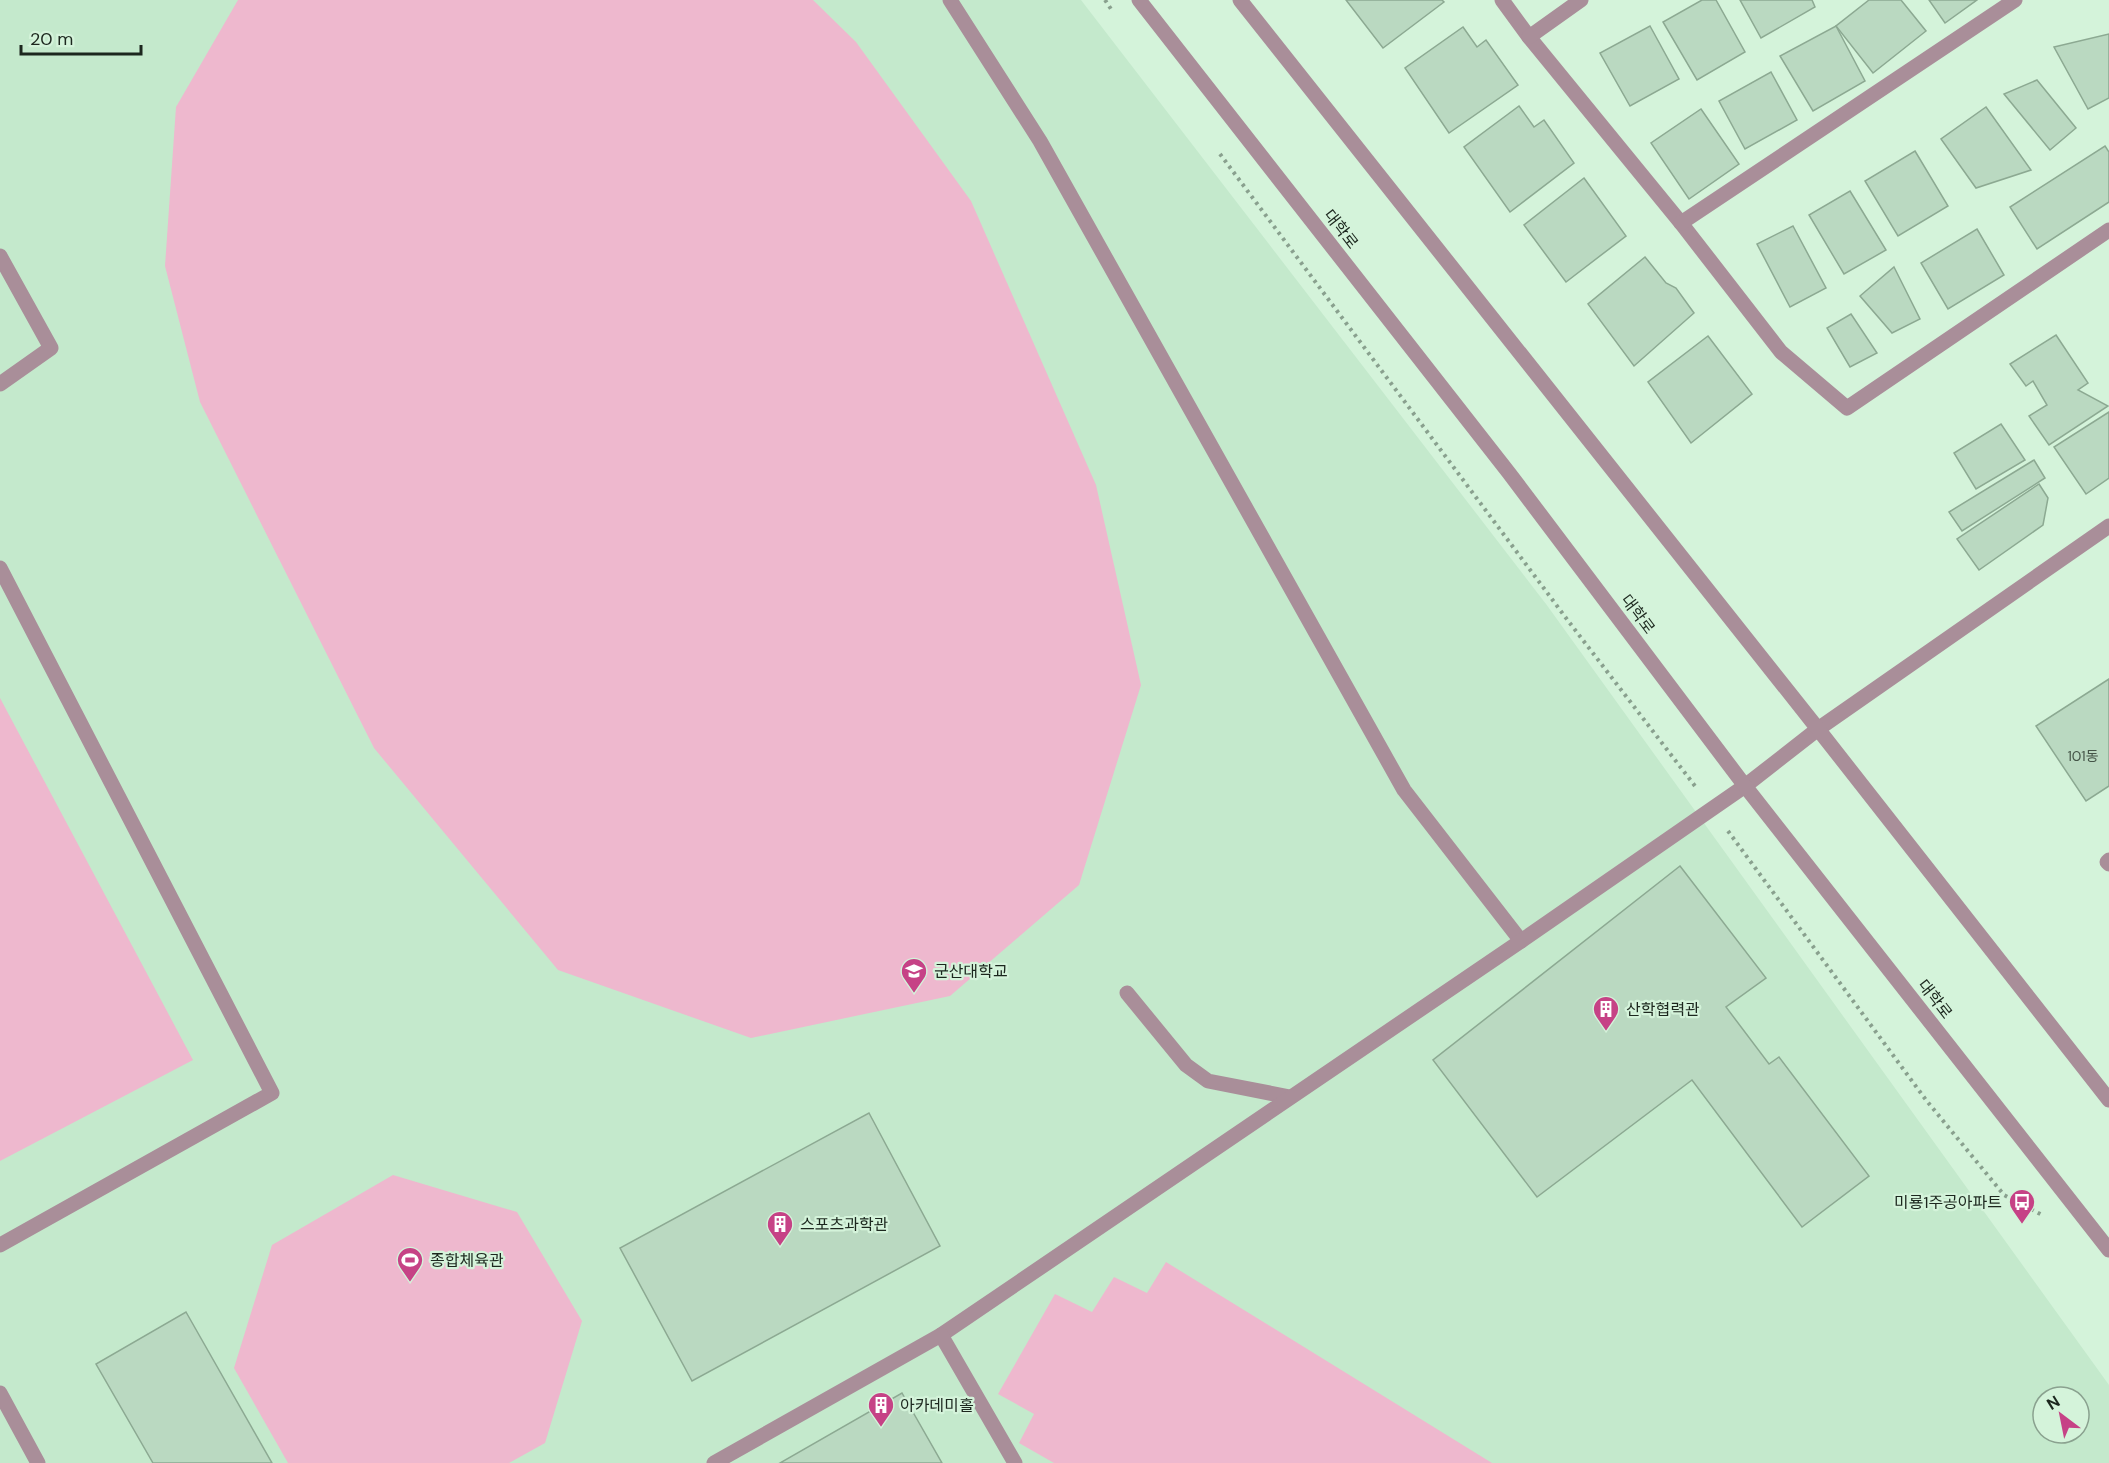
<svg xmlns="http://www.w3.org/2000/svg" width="2109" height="1463" font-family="'DM Sans','Noto Sans KR',sans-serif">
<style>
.built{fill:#c4e9cc;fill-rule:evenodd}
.green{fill:#eeb8ce}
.building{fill:#bad9c1;stroke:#8ca992;stroke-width:1.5}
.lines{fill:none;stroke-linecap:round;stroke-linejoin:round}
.path{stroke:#89a08e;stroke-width:4;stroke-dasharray:3 4.5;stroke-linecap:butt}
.service{stroke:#a98e99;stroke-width:15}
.minor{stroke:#a98e99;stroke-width:15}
.tertiary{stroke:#a98e99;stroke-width:15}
.labels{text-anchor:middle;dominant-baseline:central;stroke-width:4.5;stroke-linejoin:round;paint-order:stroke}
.number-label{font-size:14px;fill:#445447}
.street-label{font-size:16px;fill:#1c271e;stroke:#d4f3da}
.poi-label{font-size:16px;fill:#1c271e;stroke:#d4f3da;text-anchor:start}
</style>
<rect width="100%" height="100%" fill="#d4f3da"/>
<path class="built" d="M0,0H1081L1546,604L2109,1385V1463H0ZM2043,1397H2079V1433H2043Z"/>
<g class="green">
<polygon points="238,0 813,0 856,42 971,201 1096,485 1141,685 1079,885 950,996 751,1038 558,970 374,748 200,402 165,266 176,107"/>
<polygon points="0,698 193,1060 0,1161"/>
<polygon points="393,1175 517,1212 582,1321 545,1443 509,1463 288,1463 234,1368 272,1245"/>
<polygon points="1166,1262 1492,1463 1054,1463 1019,1443 1034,1414 998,1394 1055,1294 1092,1312 1114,1277 1147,1293"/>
</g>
<g class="building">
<polygon points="1346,0 1442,0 1444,2 1383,48"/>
<polygon points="1702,0 1716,0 1745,52 1697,80 1663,22"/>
<polygon points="1740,0 1812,0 1815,7 1761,38"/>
<polygon points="1869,0 1901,0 1926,31 1873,73 1836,26"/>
<polygon points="1929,0 1977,0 1945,23"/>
<polygon points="1650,26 1679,79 1630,106 1600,53"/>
<polygon points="1836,26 1865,81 1813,111 1780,56"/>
<polygon points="1463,27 1477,47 1486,40 1518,85 1449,133 1405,68"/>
<polygon points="2109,34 2109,98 2088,109 2054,47"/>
<polygon points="1771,72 1797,120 1745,149 1719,101"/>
<polygon points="2037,80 2076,128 2050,150 2004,94"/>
<polygon points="1519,106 1534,127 1544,120 1574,163 1510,212 1464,147"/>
<polygon points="1986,107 2031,170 1976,188 1941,139"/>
<polygon points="1701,109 1739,164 1689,199 1651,143"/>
<polygon points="2105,146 2109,152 2109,202 2037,249 2010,207"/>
<polygon points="1915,151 1948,206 1898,236 1865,181"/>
<polygon points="1584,178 1626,236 1566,282 1524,225"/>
<polygon points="1850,191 1886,250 1844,274 1809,215"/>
<polygon points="1793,226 1826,288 1790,307 1757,244"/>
<polygon points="1977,229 2004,275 1948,309 1921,263"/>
<polygon points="1645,257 1666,283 1676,288 1694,313 1634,366 1588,304"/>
<polygon points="1894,267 1920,319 1892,333 1860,296"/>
<polygon points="1851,314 1877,353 1850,367 1827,328"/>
<polygon points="2056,335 2088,383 2078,390 2108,406 2049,445 2029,416 2047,405 2033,381 2026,386 2010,364"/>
<polygon points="1708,336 1752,394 1691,443 1648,382"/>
<polygon points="2109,412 2109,478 2086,494 2054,447"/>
<polygon points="2001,424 2025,460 1976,489 1954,453"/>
<polygon points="2034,460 2045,478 1962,531 1949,512"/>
<polygon points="2039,484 2048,498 2043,525 1979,570 1957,539"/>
<polygon points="2109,679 2109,786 2086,801 2036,726"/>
<polygon points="1680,866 1766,978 1726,1007 1769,1064 1779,1057 1869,1176 1802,1227 1692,1080 1537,1197 1433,1060"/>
<polygon points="869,1113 940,1246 692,1381 620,1248"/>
<polygon points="186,1312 272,1463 153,1463 96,1364"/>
<polygon points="902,1393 942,1463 780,1463"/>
</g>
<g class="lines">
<g class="path">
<polyline points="1105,0 1111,9"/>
<polyline points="1220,154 1569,622 1695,786"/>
<polyline points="1728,831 1926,1100 2004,1195 2044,1216"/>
</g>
<g class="service">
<polyline points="950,0 1040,141 1404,790 1521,941"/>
<polyline points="0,256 51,348 0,384"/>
<polyline points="0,568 272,1093 0,1245"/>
<polyline points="2109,860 2107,862 2109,864"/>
<polyline points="1127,993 1186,1065 1208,1081 1290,1097"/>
<polyline points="941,1335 1521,941 1745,786"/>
<polyline points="0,1393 38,1463"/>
<polyline points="714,1463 941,1335 1015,1463"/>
</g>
<g class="minor">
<polyline points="1502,0 1529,37 1681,223 1781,352 1847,408 2109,230"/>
<polyline points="1529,37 1581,0"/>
<polyline points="1681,223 2015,0"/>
<polyline points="1745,786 1818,729 2109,526"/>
</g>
<g class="tertiary">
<polyline points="1139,0 1509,473 1745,786 2109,1250"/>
<polyline points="1240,0 1818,729 2109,1100"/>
</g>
</g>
<defs>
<g id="university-pin" transform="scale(1.35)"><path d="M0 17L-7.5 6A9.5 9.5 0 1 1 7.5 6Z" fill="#c64286" stroke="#d4f3da"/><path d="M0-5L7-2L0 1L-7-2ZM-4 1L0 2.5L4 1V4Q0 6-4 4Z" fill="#fff"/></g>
<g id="building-pin" transform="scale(1.35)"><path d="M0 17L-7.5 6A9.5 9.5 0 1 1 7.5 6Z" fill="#c64286" stroke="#d4f3da"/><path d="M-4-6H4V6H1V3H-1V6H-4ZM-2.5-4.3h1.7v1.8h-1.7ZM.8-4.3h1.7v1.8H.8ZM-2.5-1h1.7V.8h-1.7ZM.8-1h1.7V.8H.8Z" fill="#fff"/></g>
<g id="bus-pin" transform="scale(1.35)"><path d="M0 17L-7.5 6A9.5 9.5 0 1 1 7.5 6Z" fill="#c64286" stroke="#d4f3da"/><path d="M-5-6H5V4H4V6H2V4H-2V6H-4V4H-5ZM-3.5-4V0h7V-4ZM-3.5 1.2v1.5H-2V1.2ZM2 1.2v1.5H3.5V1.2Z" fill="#fff"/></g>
<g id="stadium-pin" transform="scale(1.35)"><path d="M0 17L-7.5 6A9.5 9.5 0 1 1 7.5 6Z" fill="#c64286" stroke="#d4f3da"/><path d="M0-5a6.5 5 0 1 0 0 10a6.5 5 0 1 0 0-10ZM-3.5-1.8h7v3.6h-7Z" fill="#fff"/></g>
</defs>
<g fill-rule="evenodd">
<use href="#university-pin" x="914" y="971"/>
<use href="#building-pin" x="1606" y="1009"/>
<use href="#bus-pin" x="2022" y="1202"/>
<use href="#building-pin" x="780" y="1224"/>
<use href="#stadium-pin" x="410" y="1260"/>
<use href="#building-pin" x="881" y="1405"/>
</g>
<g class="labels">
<g class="number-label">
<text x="2083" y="756">101동</text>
</g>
<g class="street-label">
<text transform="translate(1341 229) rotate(52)">대학로</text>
<text transform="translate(1638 614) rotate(53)">대학로</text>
<text transform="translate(1935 999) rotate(52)">대학로</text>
</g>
<g class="poi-label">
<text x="934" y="971">군산대학교</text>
<text x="1626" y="1009">산학협력관</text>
<text x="2002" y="1202" text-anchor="end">미룡1주공아파트</text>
<text x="800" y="1224">스포츠과학관</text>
<text x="430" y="1260">종합체육관</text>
<text x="900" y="1405">아카데미홀</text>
</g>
</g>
<g transform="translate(2061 1415) rotate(328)"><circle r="28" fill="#d4f3da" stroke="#8aa18f" stroke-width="1.5"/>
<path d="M0-4.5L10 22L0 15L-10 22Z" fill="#c64286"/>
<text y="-9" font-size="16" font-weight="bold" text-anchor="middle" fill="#1c271e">N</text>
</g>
<path d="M21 45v9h120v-9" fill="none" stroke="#1c271e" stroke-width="3"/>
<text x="30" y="45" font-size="18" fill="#1c271e" stroke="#d4f3da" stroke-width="4.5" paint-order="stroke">20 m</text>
</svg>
